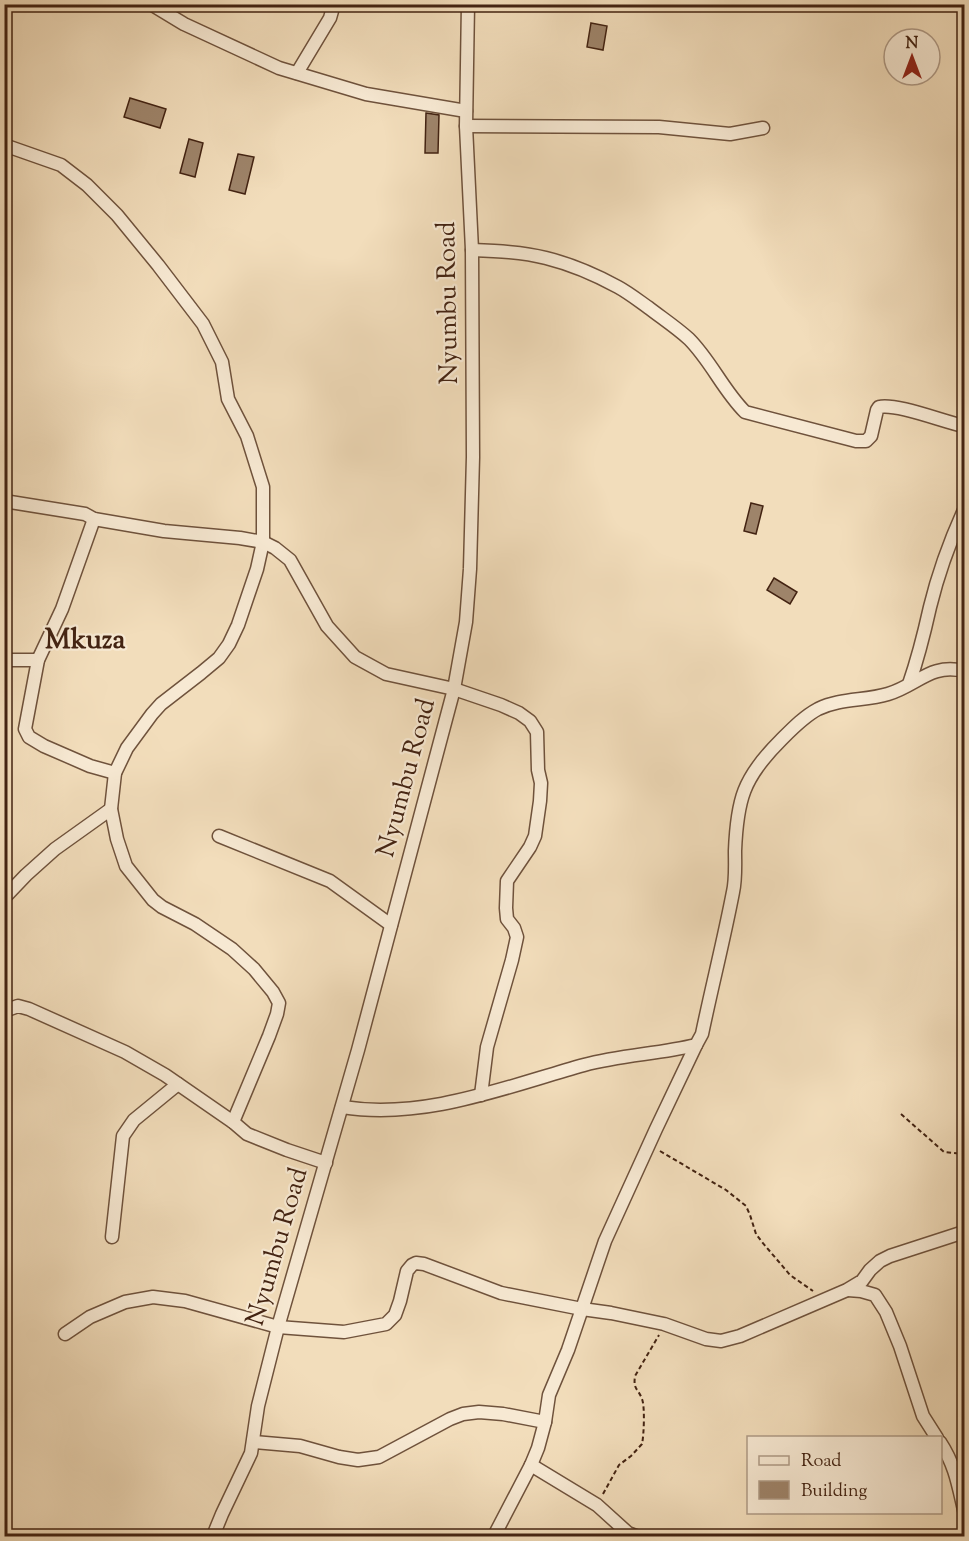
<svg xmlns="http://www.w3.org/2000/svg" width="969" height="1541" font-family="'Sorts Mill Goudy',serif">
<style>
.building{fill:#9e846a;stroke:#432312;stroke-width:1.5}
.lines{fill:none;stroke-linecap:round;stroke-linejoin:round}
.minor-casing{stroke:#6f523c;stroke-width:15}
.path{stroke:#432312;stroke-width:2;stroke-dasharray:4.5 3;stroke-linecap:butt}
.minor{stroke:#f7e9d3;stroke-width:12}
.labels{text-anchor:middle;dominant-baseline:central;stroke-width:4.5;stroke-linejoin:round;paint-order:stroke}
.street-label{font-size:26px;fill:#432312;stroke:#f7e9d3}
.quarter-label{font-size:28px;font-weight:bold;fill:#432312;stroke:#f7e9d3}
</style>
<rect width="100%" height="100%" fill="#f2ddbb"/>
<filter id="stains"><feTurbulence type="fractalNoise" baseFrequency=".00333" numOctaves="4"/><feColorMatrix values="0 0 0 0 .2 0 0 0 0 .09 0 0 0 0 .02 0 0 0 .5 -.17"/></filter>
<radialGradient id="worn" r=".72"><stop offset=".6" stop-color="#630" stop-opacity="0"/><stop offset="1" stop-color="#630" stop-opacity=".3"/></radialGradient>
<g class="building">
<polygon points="591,23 607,26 603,50 587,47"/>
<polygon points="130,98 166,109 160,128 124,117"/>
<polygon points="426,113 439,115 438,153 425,153"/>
<polygon points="189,139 203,143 195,177 180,173"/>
<polygon points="238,154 254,157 245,194 229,190"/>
<polygon points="751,503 763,506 756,534 744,531"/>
<polygon points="774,578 797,592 790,604 767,590"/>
</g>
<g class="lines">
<g class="minor-casing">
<g id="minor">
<polyline points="151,4 184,24 279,68 366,94 466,111"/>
<polyline points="297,73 330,18 334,4"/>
<polyline points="466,126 659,127 730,134 763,128"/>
<polyline points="4,145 61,165 87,185 117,215 158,265 203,324 222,362 228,399 247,436 263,487 263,542 257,569 238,625 229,644 219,658 201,673 161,704 152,714 127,748 115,773 111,809 117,839 126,866 153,900 162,907 195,924 232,949 254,969 273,992 279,1003 277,1014 269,1036 233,1122"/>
<path d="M472,250C497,251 522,252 546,258C570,264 596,275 618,287C629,293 639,301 649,308C662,318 677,328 689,339C711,361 723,390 745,412L856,441H866L871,436L877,410L879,407C897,403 944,422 964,426"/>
<polyline points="4,501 85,514 94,519 164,531 240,538 263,542 275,548 290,560 327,626 355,657 386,674 454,689 501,705 519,713 530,721 537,732 538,770 541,783 540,801 535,836 530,847 507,881 506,908 507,919 514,928 517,937 512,960 487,1047 481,1095"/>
<polyline points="94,519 62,609 38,660 25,729 29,737 44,746 90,766 115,773"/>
<polyline points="4,660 38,660"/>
<path d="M909,684C918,658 924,634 930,607C938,574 950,541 964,510"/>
<polyline points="219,836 330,881 391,925"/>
<polyline points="4,898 26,875 55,849 111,809"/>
<polyline points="4,1013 7,1010 18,1006 29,1009 125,1052 165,1075 233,1122 247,1134 287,1150 326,1163"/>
<path d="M342,1107C425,1120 505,1087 584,1065C621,1055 659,1054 696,1045L702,1034C712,986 724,939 733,892C736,879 735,864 735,851C737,800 743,778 780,741C791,730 803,717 818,709C840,698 865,701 888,694C918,685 930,663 964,671"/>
<polyline points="112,1237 123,1136 134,1120 178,1084"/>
<polyline points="848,1290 861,1291 875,1295 886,1312 900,1346 923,1416 937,1438"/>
<polyline points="65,1334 90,1317 125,1302 153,1297 185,1301 278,1327 344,1332 386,1324 395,1315 400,1301 407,1271 412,1265 416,1263 424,1264 501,1293 582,1309 611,1313 664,1324 706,1339 721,1341 740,1336 847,1290 862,1281 870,1270 880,1261 890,1256 964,1232"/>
<polyline points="254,1442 300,1446 339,1457 358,1460 379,1457 450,1419 463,1414 479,1412 503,1414 545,1422"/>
<path d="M940,1442C955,1465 958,1484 964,1510"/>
<polyline points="531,1465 597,1505 628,1533 636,1536"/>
<polyline points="213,1536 222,1514 251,1453 258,1406 278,1327 358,1050 454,689 466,622 470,569 473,457 472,250 466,126 468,4"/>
<polyline points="494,1536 531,1465 538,1448 545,1422 549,1395 568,1350 605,1241 656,1129 696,1045"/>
</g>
</g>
<g class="path">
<polyline points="901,1114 944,1152 964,1154"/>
<polyline points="660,1151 726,1190 746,1206 750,1215 756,1234 762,1242 790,1275 813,1291"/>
<path d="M603,1494L619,1465L631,1456L642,1444C644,1435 645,1406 642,1399C638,1388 633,1390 635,1376L659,1335"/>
</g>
<use href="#minor" class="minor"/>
</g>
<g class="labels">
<g class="street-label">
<text transform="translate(449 303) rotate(-91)">Nyumbu Road</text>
<text transform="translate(407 778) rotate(-75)">Nyumbu Road</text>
<text transform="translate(278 1247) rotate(-74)">Nyumbu Road</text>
</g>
<g class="quarter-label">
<text x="85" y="641">Mkuza</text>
</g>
</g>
<rect width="969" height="1541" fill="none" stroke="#f2ddbb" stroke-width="24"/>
<rect x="6" y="6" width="957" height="1529" fill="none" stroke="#432312" stroke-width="3"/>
<rect x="12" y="12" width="945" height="1517" fill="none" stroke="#432312" stroke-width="1.5"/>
<rect x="747" y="1436" width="195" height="78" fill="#f7e9d3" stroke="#af9a86" stroke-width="1.5"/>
<rect x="759" y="1456" width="30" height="9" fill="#f7e9d3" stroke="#af9a86" stroke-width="1.5"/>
<text x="801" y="1466" font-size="18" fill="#432312">Road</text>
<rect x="759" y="1481" width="30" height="18" fill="#9e846a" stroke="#af9a86" stroke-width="1.5"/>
<text x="801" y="1496" font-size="18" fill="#432312">Building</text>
<g transform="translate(912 57)"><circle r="28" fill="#f7e9d3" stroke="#af9a86" stroke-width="1.5"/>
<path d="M0-4.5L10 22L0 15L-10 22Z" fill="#8f2418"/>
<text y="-9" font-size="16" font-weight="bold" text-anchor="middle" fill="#432312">N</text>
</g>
<rect width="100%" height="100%" filter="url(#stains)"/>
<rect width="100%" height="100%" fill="url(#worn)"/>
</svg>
